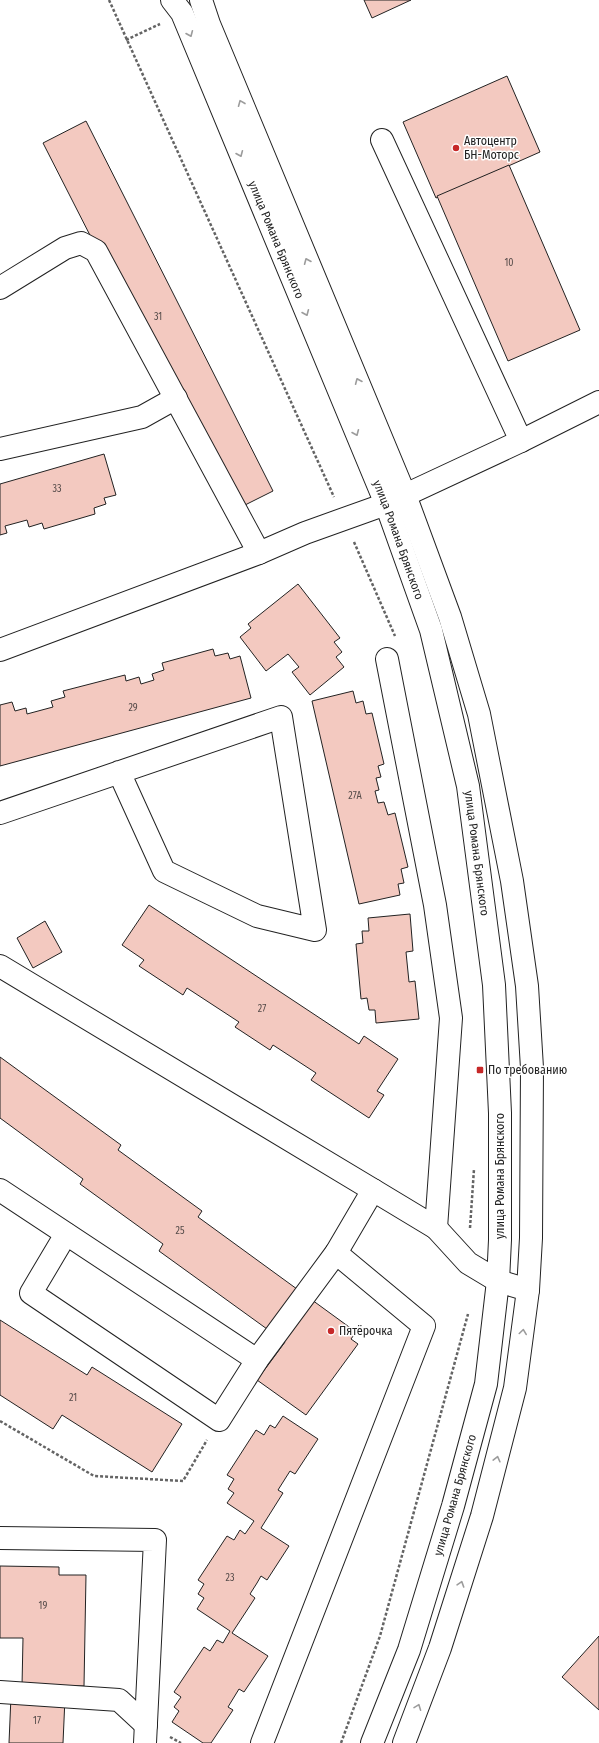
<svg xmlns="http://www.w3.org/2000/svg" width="599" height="1743" font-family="'Fira Sans Condensed',sans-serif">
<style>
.building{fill:#f3c9c0;stroke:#222}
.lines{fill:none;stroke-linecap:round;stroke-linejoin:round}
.minor-casing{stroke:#222;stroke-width:24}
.major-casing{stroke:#222;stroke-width:24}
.path{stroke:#646464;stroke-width:2.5;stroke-dasharray:3 2;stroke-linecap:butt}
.minor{stroke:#fff;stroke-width:22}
.major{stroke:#fff;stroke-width:22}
.oneway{stroke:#9c9c9c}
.poi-dot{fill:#c62828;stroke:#fff;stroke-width:1.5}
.labels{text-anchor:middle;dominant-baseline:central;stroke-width:3;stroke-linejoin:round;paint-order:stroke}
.number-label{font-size:10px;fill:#564c4a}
.poi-label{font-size:12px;fill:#222;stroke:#fff;text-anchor:start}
.street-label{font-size:12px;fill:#222;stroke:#fff}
</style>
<rect width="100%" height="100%" fill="#fff"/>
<g class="building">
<polygon points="364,0 411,0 372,18"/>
<polygon points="507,76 540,152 436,198 403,122"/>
<polygon points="86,121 273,491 231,512 43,143"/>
<polygon points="509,165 580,330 508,361 437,196"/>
<polygon points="104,454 116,495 104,498 106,504 94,508 95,514 44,529 42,523 29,527 27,520 5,526 7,533 0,535 0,484"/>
<polygon points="298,584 340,638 334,642 342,652 336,657 344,667 310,695 292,672 299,667 288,654 266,671 240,637 251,628 248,624"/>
<polygon points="213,649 215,656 228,653 230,659 240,656 251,698 0,766 0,705 12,702 15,711 26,708 27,714 53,707 51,701 65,697 63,691 125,675 126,681 139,677 141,684 154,680 152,674 164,670 162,663"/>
<polygon points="353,691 356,703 363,701 366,714 372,713 384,764 378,766 381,777 376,778 379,790 375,791 378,803 384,802 388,815 395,813 408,867 401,869 404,883 398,884 400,895 359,904 312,701"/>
<polygon points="149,905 359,1044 364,1036 398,1059 377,1091 384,1095 369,1118 311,1080 316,1073 273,1045 270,1050 235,1027 239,1022 187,988 183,995 139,966 144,960 122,945"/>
<polygon points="410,914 413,951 406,952 409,982 415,981 419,1019 376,1023 375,1010 369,1010 367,998 361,999 356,944 363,943 362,931 369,931 368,918"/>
<polygon points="45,921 62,952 33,968 17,938"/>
<polygon points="0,1057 121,1145 118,1150 202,1211 198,1217 356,1332 351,1339 358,1344 306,1415 257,1380 285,1342 159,1251 163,1244 80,1184 83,1179 0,1118"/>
<polygon points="0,1320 87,1375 92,1367 182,1424 152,1472 62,1415 53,1429 0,1395"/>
<polygon points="283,1416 318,1439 295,1474 290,1471 278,1490 283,1493 261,1528 289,1546 267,1580 261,1576 257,1583 250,1594 255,1598 232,1633 268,1656 244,1692 239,1689 228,1707 233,1710 211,1743 203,1743 172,1722 179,1711 174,1707 181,1697 174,1692 204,1647 210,1651 217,1640 223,1643 230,1631 197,1609 204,1598 198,1594 204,1584 198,1580 227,1536 234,1540 240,1530 245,1534 254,1521 227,1503 234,1493 228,1489 234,1479 227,1475 256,1430 264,1435 270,1425 275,1428"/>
<polygon points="0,1566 59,1567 59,1575 86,1575 84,1686 22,1686 23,1638 0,1638"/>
<polygon points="599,1636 599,1710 562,1677"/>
<polygon points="11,1696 65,1698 63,1743 9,1743"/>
</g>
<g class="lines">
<g class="minor-casing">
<g id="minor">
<polyline points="382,140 521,441"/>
<polyline points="0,288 65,248 81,243 96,251 259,553"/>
<polyline points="0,449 142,417 176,398"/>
<polyline points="0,650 259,553 305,533 386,504 521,441 599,402"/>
<polyline points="0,813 281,717 315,930 257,916 164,871 119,772"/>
<polyline points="0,966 373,1190 336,1253 257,1360 219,1420 31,1293 66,1234"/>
<polyline points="0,1190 257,1360"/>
<polyline points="373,1190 436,1228 451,1018 435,905 387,659"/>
<polyline points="436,1228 468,1263 498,1281 528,1290"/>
<polyline points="0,1538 155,1540 145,1743"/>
<polyline points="0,1692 119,1700 146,1725"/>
<polyline points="262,1743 424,1326 336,1253"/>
</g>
</g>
<g class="major-casing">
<g id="major">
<path id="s1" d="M172,0L182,13L386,504L431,630L468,786L494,985L500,1113V1240L498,1281L486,1384L453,1506L409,1650L372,1743"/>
<polyline points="201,0 209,24 405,495 450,617 479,714 512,881 527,986 532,1068 531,1238 528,1290 515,1388 482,1516 440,1648 404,1743"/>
</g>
</g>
<g class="path">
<polyline points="109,0 334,497"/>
<polyline points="126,40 160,24"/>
<polyline points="354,542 395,636"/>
<polyline points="470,1228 474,1169"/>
<polyline points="0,1421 94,1476 183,1481 207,1440"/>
<polyline points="170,1737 181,1743"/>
<polyline points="341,1743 380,1636 468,1314"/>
</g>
<use href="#minor" class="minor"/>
<use href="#major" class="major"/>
</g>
<defs><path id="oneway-chevron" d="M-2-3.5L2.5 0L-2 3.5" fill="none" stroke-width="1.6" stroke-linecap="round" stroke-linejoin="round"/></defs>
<g class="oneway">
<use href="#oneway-chevron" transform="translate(190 34) rotate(67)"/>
<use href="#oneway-chevron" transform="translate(241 103) rotate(-112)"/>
<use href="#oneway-chevron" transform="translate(240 154) rotate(67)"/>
<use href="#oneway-chevron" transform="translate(307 261) rotate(-113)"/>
<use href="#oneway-chevron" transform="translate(306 313) rotate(67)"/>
<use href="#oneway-chevron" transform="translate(358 381) rotate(-113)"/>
<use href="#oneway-chevron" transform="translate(356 433) rotate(67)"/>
<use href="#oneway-chevron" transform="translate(523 1332) rotate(-82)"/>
<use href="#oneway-chevron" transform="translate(497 1459) rotate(-76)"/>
<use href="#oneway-chevron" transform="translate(461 1584) rotate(-72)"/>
<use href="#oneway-chevron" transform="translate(418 1707) rotate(-69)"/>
</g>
<g class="poi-dot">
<circle cx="456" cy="148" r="4"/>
<rect x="476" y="1066" width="8" height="8" rx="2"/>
<circle cx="331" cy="1331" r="4"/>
</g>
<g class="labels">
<g class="number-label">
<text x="509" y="263">10</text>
<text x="158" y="317">31</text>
<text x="57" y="489">33</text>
<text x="133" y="708">29</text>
<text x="355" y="796">27А</text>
<text x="262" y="1009">27</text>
<text x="180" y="1231">25</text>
<text x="73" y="1398">21</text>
<text x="230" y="1578">23</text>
<text x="43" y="1606">19</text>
<text x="37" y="1721">17</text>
</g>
<g class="poi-label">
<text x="464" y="141">Автоцентр<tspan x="464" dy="14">БН-Моторс</tspan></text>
<text x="488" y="1070">По требованию</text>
<text x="339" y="1331">Пятёрочка</text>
</g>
<g class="street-label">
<text stroke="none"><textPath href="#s1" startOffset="262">улица Романа Брянского</textPath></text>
<text stroke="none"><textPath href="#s1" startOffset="586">улица Романа Брянского</textPath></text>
<text stroke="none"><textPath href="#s1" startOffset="910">улица Романа Брянского</textPath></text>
<text transform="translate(500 1176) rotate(-90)">улица Романа Брянского</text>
<text transform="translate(455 1495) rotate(-74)">улица Романа Брянского</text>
</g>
</g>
</svg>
